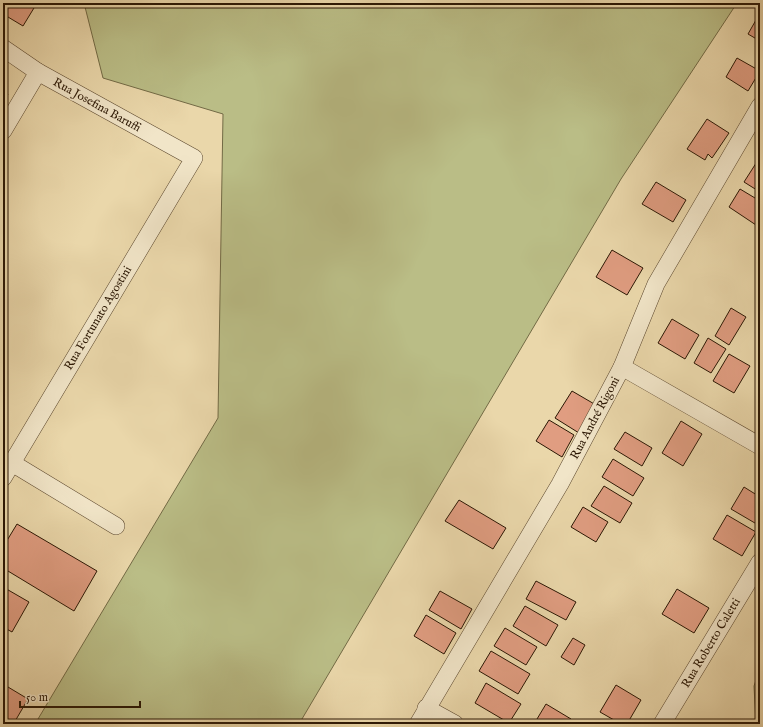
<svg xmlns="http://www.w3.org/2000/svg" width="763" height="727" font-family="'IM FELL English',serif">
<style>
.green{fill:#babd86;stroke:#726a45}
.building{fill:#e09d81;stroke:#2b1704}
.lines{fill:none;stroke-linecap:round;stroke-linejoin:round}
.street-casing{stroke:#5b472e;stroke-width:18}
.street{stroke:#f1e5c8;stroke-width:17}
.labels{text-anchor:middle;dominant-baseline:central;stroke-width:3;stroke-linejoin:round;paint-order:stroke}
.street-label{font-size:12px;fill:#2b1704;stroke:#f1e5c8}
</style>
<rect width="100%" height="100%" fill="#ead7aa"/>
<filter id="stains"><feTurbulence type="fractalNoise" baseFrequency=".005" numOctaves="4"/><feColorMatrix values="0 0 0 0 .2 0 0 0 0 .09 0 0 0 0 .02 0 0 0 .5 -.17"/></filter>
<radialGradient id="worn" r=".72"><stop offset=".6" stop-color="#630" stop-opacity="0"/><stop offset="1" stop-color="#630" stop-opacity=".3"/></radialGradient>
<g class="green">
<polygon points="84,3 737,3 621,179 299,724 35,724 218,418 223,114 103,78"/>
<polygon points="760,669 760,724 756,724 754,686"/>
</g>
<g class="building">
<polygon points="3,3 37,3 23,26 3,14"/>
<polygon points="760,13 760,41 748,34"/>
<polygon points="737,58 760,71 748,91 726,77"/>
<polygon points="3,91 8,94 3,102"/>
<polygon points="707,119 729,133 712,158 708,154 705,160 687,149"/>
<polygon points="760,157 760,192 744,182"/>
<polygon points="656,182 686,200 673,222 642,204"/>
<polygon points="740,189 760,201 760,219 756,225 729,207"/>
<polygon points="612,250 643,268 627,295 596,277"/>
<polygon points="731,308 746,317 729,345 715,336"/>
<polygon points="672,319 699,335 685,359 658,343"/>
<polygon points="708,338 726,349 711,373 694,363"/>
<polygon points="729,354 750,366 734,393 713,381"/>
<polygon points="572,391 596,405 579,433 555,418"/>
<polygon points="549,420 574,435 562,457 536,441"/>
<polygon points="681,421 702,434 683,466 662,453"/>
<polygon points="625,432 652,448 642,466 614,449"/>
<polygon points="613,459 644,478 633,496 602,477"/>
<polygon points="604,486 632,503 620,523 591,506"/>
<polygon points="744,487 760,497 760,526 731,509"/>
<polygon points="459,500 506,528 493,549 445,521"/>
<polygon points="583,507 608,522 596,542 571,527"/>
<polygon points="727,515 756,532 742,556 713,539"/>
<polygon points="17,524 97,571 74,611 3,568 3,547"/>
<polygon points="536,581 576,602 566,620 526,599"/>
<polygon points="3,587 29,602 12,632 3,627"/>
<polygon points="677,589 709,608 694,633 662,614"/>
<polygon points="440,591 472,609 461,629 429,610"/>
<polygon points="525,606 558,625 546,646 513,626"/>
<polygon points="426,615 456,633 444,654 414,636"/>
<polygon points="505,628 537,647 526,665 494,646"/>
<polygon points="573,638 585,645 574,665 561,657"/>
<polygon points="491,651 530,674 518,694 479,671"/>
<polygon points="486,683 521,704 509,723 475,703"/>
<polygon points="3,684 28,699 14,723 3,716"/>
<polygon points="616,685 641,700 627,724 621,724 600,712"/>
<polygon points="546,704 571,719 568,724 534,724"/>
</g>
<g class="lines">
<g class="street-casing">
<g id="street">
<polyline points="3,48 38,72 194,158 3,478"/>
<polyline points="3,131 38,72"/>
<polyline points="622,367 760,446"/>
<polyline points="12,463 116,526"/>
<polyline points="426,708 455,724"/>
<polyline points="418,724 560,484 622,367 656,284 760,106"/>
<polyline points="662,724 760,562"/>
</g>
</g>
<use href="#street" class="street"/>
</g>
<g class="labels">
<g class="street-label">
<text transform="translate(97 105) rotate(29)">Rua Josefina Baruffi</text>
<text transform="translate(98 318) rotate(-59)">Rua Fortunato Agostini</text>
<text transform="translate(595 418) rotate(-62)">Rua André Rigoni</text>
<text transform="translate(711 643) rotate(-59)">Rua Roberto Caletti</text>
</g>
</g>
<rect width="763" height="727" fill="none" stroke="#ead7aa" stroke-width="16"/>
<rect x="4" y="4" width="755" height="719" fill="none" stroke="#2b1704" stroke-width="2"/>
<rect x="8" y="8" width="747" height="711" fill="none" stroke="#2b1704"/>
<path d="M20 701v6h120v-6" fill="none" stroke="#2b1704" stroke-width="2"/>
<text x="26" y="701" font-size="12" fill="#2b1704" stroke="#f1e5c8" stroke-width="3" paint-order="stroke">50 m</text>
<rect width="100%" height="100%" filter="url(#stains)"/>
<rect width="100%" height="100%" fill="url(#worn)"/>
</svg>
